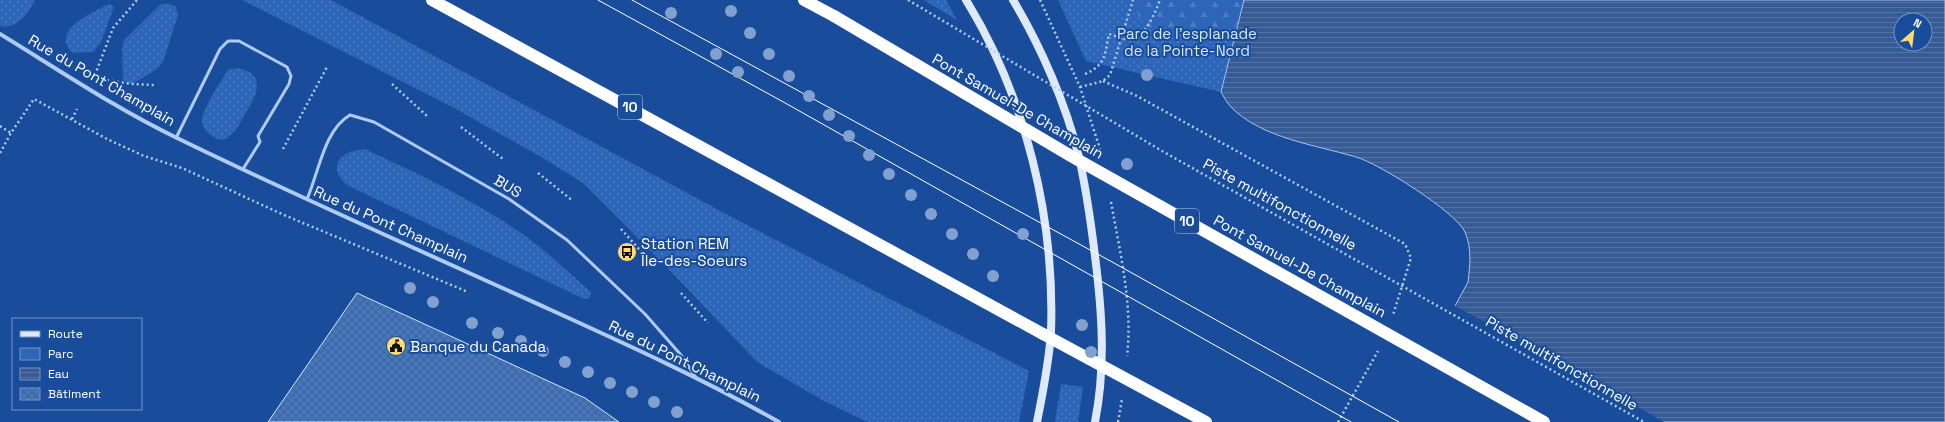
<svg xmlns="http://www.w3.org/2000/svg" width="1945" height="422" font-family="'Space Grotesk',sans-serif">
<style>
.green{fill:url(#green-dots)}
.forest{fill:url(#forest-firs)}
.water{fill:url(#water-rules);stroke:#a2c5f3;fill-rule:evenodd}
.pier{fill:#194d9b}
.building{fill:url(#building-cross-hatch);stroke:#d7e6fc}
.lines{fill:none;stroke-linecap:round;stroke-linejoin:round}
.path{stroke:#afcbf1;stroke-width:2.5;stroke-dasharray:2 3;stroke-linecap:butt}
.lane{stroke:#afcbf1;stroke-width:3}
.street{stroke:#afcbf1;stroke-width:4}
.secondary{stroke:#deeafc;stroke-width:8}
.highway{stroke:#fff;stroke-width:12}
.tram{stroke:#fff;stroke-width:1}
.path-bridge{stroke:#afcbf1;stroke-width:2.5;stroke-dasharray:2 3;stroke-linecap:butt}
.highway-bridge{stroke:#fff;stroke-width:12}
.tree{fill:#82a1d0}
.labels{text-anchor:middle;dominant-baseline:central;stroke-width:4;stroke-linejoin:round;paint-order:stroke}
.shield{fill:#194d9b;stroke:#bacae1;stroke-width:1}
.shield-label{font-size:14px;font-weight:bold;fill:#fff}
.park-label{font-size:15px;fill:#d7e6fc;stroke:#194d9b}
.street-label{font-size:15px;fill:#fff;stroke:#194d9b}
.poi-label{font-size:15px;fill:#fff;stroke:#194d9b;text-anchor:start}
</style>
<defs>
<pattern id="green-dots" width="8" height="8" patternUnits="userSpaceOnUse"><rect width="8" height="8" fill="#2d66b8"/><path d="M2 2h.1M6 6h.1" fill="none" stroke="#4c7dc3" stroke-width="1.8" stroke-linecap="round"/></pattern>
<pattern id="forest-firs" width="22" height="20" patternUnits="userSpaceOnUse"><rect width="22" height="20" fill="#2d66b8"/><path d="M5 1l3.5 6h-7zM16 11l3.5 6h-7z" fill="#4c7dc3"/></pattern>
<pattern id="water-rules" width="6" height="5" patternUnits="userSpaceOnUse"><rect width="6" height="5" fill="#375b94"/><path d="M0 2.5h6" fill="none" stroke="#5574a4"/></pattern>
<pattern id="building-cross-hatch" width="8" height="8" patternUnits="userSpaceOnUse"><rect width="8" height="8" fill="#4276c1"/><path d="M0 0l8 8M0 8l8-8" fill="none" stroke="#476186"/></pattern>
</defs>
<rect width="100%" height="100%" fill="#194d9b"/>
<g class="green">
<path d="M0,0H35C27,14 22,24 5,27L0,25Z"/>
<polygon points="242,0 331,0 726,214 1029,371 1019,422 867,422 822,400 757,362 665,265 583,183 543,158 456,109"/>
<polygon points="924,0 946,0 957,20"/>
<polygon points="1058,0 1244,0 1221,92 1086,61"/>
<path d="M109,4L114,7L101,42L93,52L73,53C49,31 93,12 109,4Z"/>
<polygon points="161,4 170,4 176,7 178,15 163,62 157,69 134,83 128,84 123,80 122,49 124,40"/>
<path d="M237,68C266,73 258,94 246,112C240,124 235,134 223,140C214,138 202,132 202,120C203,108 221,81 228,70Z"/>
<path d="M365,149C421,175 478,202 528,238C550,254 570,274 591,292L589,298L584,299L347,185C336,176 332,163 346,154C351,151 359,150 365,149Z"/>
<polygon points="1061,384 1083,387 1078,422 1055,422"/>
</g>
<polygon class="forest" points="1128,0 1244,0 1238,24 1216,31 1170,38 1147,28"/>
<path class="water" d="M1244,0H1945V422H1392L1468,282C1470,265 1472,249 1465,232C1456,212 1378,163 1356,157C1316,145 1261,138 1231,107C1227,103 1224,97 1221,92ZM1901,20H1925V44H1901Z"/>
<polygon class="pier" points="1453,305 1549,356 1664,422 1390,422"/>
<polygon class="building" points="357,293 585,398 619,422 268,422"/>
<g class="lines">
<g class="path">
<polyline points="1040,0 1080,87 1100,149"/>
<path d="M1085,74C1106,65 1105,54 1109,34C1115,36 1124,40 1131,40C1144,39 1156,11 1160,0"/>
<polyline points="95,75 113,28 137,0"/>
<polyline points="107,80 131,84 154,85"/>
<polyline points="1103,81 1137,96 1405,244 1411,258 1393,315"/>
<polyline points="392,84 427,116"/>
<polyline points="1080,87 1103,81 1110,75 1133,0"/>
<polyline points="72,119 77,109"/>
<polyline points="0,126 11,133"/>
<polyline points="461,127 503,159"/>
<polyline points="283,149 327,67"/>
<polyline points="0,153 11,133 34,99 107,139 144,156 182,168 284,215 468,292"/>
<polyline points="538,173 573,201"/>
<path d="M1111,202C1120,252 1133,306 1127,356"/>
<polyline points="621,229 655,267"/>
<polyline points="681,293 708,323"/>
<polyline points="1118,422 1122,399"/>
<polyline points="1338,422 1378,351"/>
</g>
<g class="lane">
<polyline points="176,138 220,49 228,41 239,41 287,67 291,76 289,84 258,136 260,142 243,169"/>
<path d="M307,199C319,172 324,130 350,115L374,122L509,199L567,240L645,314L681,355L697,379"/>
</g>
<path class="street" d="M0,34C59,70 115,108 177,138C300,198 426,253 551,310C628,345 705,380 779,422"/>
<g class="secondary">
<path d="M966,0C1026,98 1055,218 1051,332C1049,363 1043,392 1037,422"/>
<path d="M1013,0C1041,47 1066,104 1079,157C1086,189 1091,223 1095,256C1102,311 1106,366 1095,422"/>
</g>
<g class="highway">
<polyline points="432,0 1043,334"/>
<polyline points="804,0 834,16"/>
</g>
<g class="tram">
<polyline points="598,0 787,104 1351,422"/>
<polyline points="632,0 1114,263 1399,422"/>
</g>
<polyline class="path-bridge" points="908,0 1162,151 1644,422"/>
<g class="highway-bridge">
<polyline points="834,16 1071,156 1544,422"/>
<polyline points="1043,334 1206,422"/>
</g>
</g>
<g class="tree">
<circle cx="731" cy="11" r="6"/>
<circle cx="671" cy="13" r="6"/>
<circle cx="750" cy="33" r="6"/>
<circle cx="716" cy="54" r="6"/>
<circle cx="769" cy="54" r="6"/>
<circle cx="738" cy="72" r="6"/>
<circle cx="1147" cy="75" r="6"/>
<circle cx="789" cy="76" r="6"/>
<circle cx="809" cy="96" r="6"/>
<circle cx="829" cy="115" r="6"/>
<circle cx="849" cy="136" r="6"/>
<circle cx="869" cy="155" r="6"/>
<circle cx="1127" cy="164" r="6"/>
<circle cx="889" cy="174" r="6"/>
<circle cx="911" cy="195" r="6"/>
<circle cx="931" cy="214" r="6"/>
<circle cx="952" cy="234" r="6"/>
<circle cx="1023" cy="234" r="6"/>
<circle cx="973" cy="254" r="6"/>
<circle cx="993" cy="276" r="6"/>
<circle cx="410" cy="288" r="6"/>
<circle cx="433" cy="302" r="6"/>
<circle cx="472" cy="323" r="6"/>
<circle cx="1082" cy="325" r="6"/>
<circle cx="498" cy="333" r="6"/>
<circle cx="521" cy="341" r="6"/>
<circle cx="543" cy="351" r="6"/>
<circle cx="1091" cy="352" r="6"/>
<circle cx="565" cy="362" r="6"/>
<circle cx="588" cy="372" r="6"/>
<circle cx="610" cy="383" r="6"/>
<circle cx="632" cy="392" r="6"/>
<circle cx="654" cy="402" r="6"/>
<circle cx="677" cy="412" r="6"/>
</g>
<defs>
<g id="bus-disc" transform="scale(1)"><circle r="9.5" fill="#ffdb70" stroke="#194d9b"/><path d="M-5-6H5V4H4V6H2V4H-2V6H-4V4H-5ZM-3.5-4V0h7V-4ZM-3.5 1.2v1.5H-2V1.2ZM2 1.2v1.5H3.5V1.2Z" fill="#111"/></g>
<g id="civic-disc" transform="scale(1)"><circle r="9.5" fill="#ffdb70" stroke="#194d9b"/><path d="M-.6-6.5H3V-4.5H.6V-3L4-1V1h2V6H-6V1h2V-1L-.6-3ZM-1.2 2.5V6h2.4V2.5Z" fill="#111"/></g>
</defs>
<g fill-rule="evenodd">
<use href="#bus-disc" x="627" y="252"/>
<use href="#civic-disc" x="396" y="346"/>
</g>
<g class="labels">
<g class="shield">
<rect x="618" y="95" width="24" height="24" rx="3"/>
<rect x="1175" y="209" width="24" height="24" rx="3"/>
</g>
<g class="shield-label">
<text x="630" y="107">10</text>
<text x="1187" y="221">10</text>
</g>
<g class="park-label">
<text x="1187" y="33">Parc de l'esplanade<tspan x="1187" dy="17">de la Pointe-Nord</tspan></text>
</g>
<g class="street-label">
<text transform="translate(102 80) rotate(30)">Rue du Pont Champlain</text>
<text transform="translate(1018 106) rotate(30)">Pont Samuel-De Champlain</text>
<text transform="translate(508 186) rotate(31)">BUS</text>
<text transform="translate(1280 204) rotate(29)">Piste multifonctionnelle</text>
<text transform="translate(391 224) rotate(24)">Rue du Pont Champlain</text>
<text transform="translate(1300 266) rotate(29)">Pont Samuel-De Champlain</text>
<text transform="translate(685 361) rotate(26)">Rue du Pont Champlain</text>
<text transform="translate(1562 363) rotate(30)">Piste multifonctionnelle</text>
</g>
<g class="poi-label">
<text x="641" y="243">Station REM<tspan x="641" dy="17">Île-des-Soeurs</tspan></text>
<text x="410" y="346">Banque du Canada</text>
</g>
</g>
<rect x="12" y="318" width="130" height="92" fill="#194d9b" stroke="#7594c3"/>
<rect x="20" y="331" width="20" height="6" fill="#deeafc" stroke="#7594c3"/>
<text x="48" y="338" font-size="12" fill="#ffffff">Route</text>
<rect x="20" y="348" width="20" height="12" fill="#2d66b8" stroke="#7594c3"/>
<text x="48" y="358" font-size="12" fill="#ffffff">Parc</text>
<rect x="20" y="368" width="20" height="12" fill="url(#water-rules)" stroke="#7594c3"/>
<text x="48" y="378" font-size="12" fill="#ffffff">Eau</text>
<rect x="20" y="388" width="20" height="12" fill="url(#building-cross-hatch)" stroke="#7594c3"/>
<text x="48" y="398" font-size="12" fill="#ffffff">Bâtiment</text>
<g transform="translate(1913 32) rotate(28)"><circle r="19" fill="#194d9b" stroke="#7594c3"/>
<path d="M0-3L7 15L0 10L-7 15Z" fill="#ffdb70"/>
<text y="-6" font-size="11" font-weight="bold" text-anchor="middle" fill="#ffffff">N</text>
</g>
</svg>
